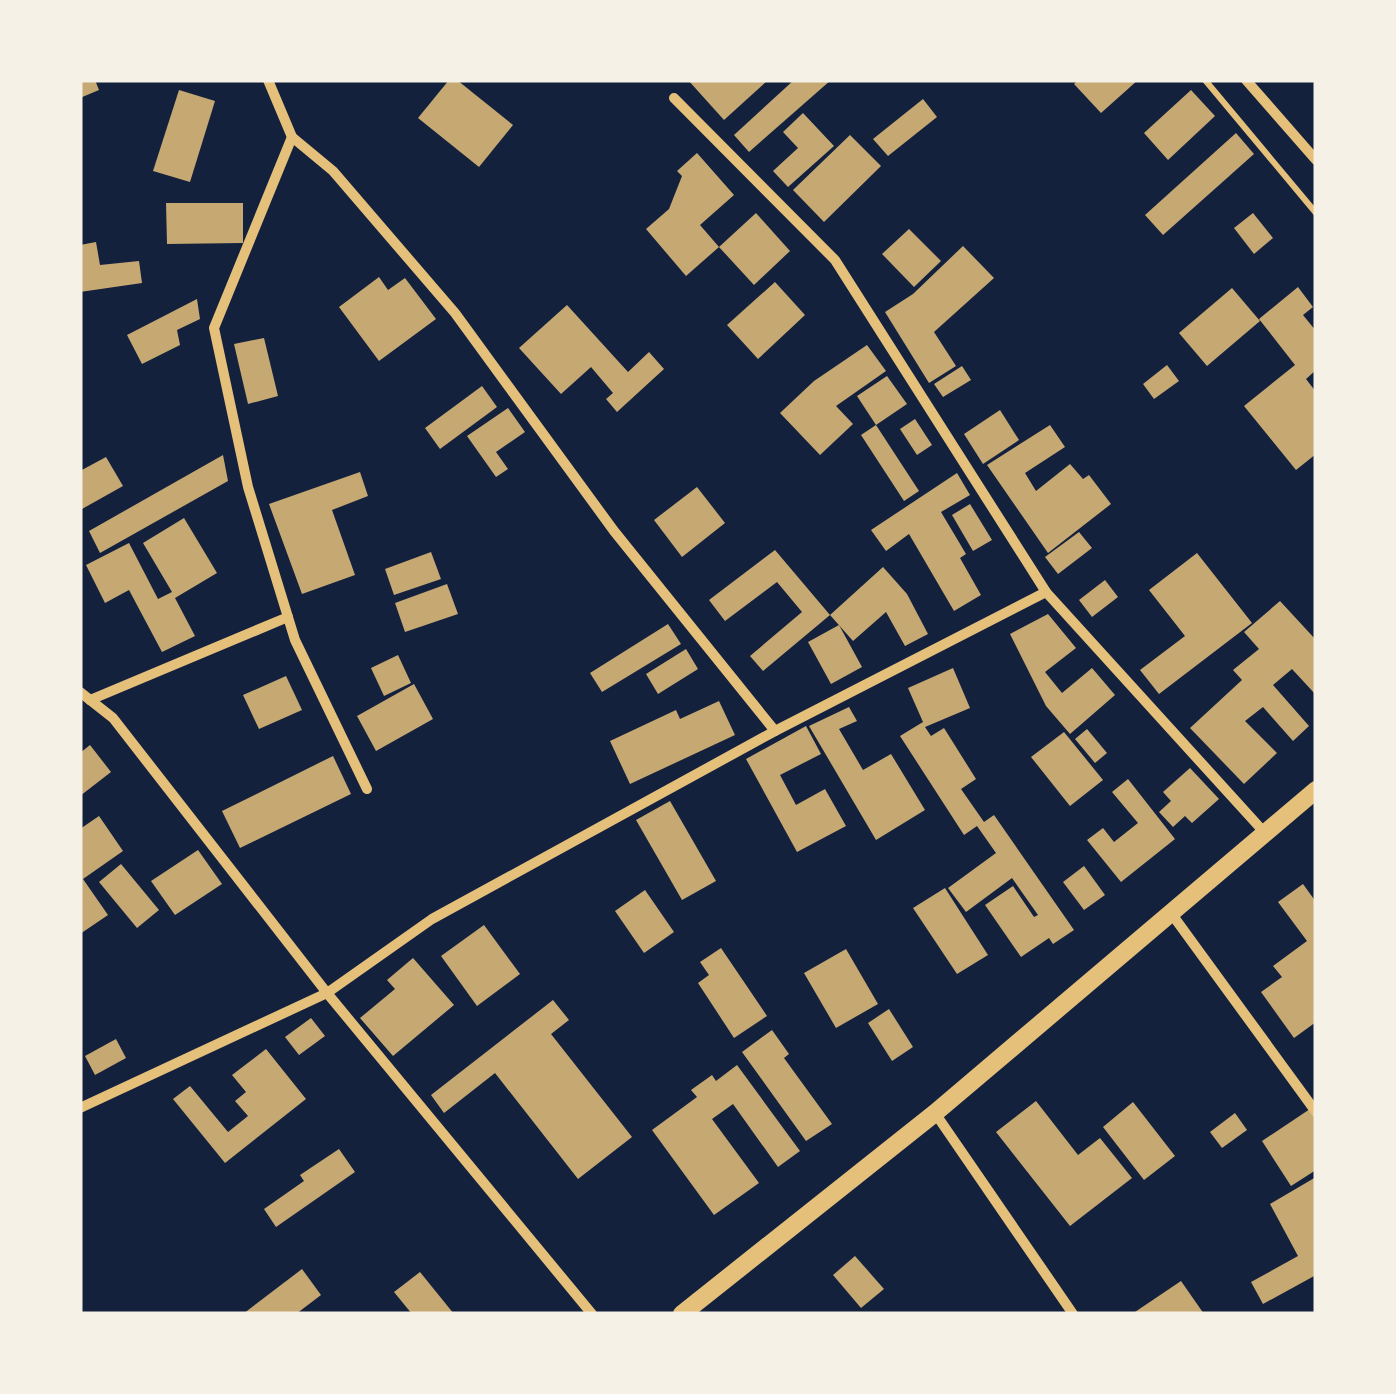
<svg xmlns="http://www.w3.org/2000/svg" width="1396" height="1394" font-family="'Golos Text',sans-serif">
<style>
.building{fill:#c6a872}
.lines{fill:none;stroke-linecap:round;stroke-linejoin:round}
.path{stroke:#e5c07b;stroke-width:6}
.minor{stroke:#e5c07b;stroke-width:10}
.tertiary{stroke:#e5c07b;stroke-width:18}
</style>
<rect width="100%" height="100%" fill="#14213d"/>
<g class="building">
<polygon points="80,80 95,80 99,90 80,98"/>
<polygon points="449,80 457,80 513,125 479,167 418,118"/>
<polygon points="688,80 768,80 724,120"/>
<polygon points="794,80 831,80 749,152 734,135"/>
<polygon points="1078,80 1138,80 1101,113 1074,84"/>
<polygon points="179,90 215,101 190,182 153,171"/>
<polygon points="1191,90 1215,116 1168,160 1144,133"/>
<polygon points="923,99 937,117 888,156 873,139"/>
<polygon points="803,113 834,146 788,187 773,171 798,148 783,132"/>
<polygon points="1236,133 1254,154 1163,235 1145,215"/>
<polygon points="850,135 881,166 824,222 793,190"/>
<polygon points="697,153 734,195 700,225 719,247 686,276 646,229 669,209 682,176 677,171"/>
<polygon points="166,203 243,203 243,243 167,244"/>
<polygon points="756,213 790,251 754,285 719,247"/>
<polygon points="1253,213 1273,238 1254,254 1234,228"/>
<polygon points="909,229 941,261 914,287 882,254"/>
<polygon points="96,242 100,265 139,261 142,283 80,292 80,245"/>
<polygon points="963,246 994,278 934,332 956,366 929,383 885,312 913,294"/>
<polygon points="379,277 388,290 405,278 436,319 379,361 339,307"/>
<polygon points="775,282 805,315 758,359 727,325"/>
<polygon points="1298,287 1313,307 1303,315 1316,331 1316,370 1306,379 1316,392 1316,454 1296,470 1244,406 1295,365 1259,319"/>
<polygon points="1232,288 1260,321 1207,366 1179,333"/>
<polygon points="197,299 200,319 177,330 180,345 142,364 127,335"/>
<polygon points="567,305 628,372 649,352 664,369 617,412 606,399 613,393 591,367 561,394 519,348"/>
<polygon points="264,338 278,396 248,404 234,344"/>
<polygon points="867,345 886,371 836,406 853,424 820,455 780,413 814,381"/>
<polygon points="1167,365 1179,381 1154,399 1143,384"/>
<polygon points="962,366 971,380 943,397 934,384"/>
<polygon points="887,376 907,404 876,425 857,396"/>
<polygon points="482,386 497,407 440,449 425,428"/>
<polygon points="508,408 525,432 496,452 508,469 496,477 467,436"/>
<polygon points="1000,410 1019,440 983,464 964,434"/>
<polygon points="915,419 932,445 917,455 900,429"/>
<polygon points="876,425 919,491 904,501 861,435"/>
<polygon points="1050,425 1065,447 1025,473 1036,491 1070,464 1083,479 1089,475 1111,504 1048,553 987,465"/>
<polygon points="223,455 228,481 100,553 89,531"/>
<polygon points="106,457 123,486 82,509 80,471"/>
<polygon points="360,472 368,496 332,510 355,575 302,594 269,504"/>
<polygon points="957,473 970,495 941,512 966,554 960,558 981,595 954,611 909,534 886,551 871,530"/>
<polygon points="697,487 725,523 682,557 654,520"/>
<polygon points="970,504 992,540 973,551 952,515"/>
<polygon points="184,518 217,573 175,598 195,636 162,652 129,590 105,603 86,565 129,543 158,599 172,592 143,543"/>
<polygon points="1079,532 1092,548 1058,574 1045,557"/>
<polygon points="775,550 830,615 763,671 750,656 802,612 777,582 725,621 709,600"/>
<polygon points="431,552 441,579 394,595 385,569"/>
<polygon points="1197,553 1252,623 1159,694 1140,670 1185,636 1149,590"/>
<polygon points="883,567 907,594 928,634 905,646 886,612 853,641 830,615"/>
<polygon points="1105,580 1118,597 1092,617 1079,600"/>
<polygon points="447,584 458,614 405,632 395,603"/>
<polygon points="1280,601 1316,640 1316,695 1292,669 1273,685 1309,726 1293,741 1263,707 1245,721 1277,753 1244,784 1190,728 1242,680 1233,670 1259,649 1244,632"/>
<polygon points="1048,614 1076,648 1045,672 1062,693 1092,668 1115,695 1070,734 1046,706 1010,634"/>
<polygon points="668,624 681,644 602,692 590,673"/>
<polygon points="839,625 862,667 831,684 808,642"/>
<polygon points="686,649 698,669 658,694 646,674"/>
<polygon points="398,655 411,683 384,696 371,668"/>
<polygon points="953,668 970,708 925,727 931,736 944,728 976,779 961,789 984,822 994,815 1074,930 1053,944 1049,938 1021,957 985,905 1013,886 1034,917 1038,915 1012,878 966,912 948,888 996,853 977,826 964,835 900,736 923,722 908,688"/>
<polygon points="286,676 302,710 259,729 243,695"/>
<polygon points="414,684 433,719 376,751 357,716"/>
<polygon points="719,701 735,735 630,784 610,741 676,710 680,719"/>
<polygon points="849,707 857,721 839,729 863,770 891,754 925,810 876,840 809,726"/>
<polygon points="806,726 821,754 780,775 796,805 825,789 846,826 797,852 746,759"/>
<polygon points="1087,729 1107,753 1095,763 1075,739"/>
<polygon points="1064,732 1103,780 1070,806 1031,757"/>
<polygon points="90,745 111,772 80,796 80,753"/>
<polygon points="333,756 351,794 240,848 222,811"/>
<polygon points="1190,768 1219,799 1192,823 1185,816 1173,827 1159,812 1171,801 1163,792"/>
<polygon points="1128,779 1175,839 1121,882 1087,840 1103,828 1114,842 1138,823 1112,792"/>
<polygon points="670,801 716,881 682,900 636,820"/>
<polygon points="99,816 123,851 83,879 108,915 80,934 80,829"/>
<polygon points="198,850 222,884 175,915 151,881"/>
<polygon points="121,864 159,910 137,928 99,882"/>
<polygon points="1084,866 1105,895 1084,910 1063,882"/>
<polygon points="1303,884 1316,902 1316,1022 1294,1038 1261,992 1282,977 1273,966 1307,941 1278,902"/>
<polygon points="945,888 988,955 957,974 913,908"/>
<polygon points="645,890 674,932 644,953 615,911"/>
<polygon points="484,925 520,974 477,1006 441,956"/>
<polygon points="721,948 767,1016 734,1038 698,983 709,975 700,962"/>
<polygon points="846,949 878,1004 836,1028 804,973"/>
<polygon points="413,958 454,1005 393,1056 360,1018 395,989 387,980"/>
<polygon points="553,1000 569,1020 551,1034 632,1137 578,1179 495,1073 444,1113 431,1095"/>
<polygon points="889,1009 913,1047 892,1061 868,1023"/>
<polygon points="311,1018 325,1036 299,1055 285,1037"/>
<polygon points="772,1030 789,1054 784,1058 832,1124 806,1141 742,1052"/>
<polygon points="116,1039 126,1058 95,1075 85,1056"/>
<polygon points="266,1049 306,1099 225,1163 173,1099 190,1086 228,1132 248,1116 235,1101 246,1092 232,1075"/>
<polygon points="737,1065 800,1151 778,1167 733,1104 712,1119 759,1183 714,1215 652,1130 697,1097 691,1090 712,1075 716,1081"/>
<polygon points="1036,1101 1078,1155 1100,1138 1132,1178 1070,1226 996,1132"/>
<polygon points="1133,1102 1175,1156 1144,1180 1103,1127"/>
<polygon points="1310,1109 1316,1118 1316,1170 1291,1186 1262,1141"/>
<polygon points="1235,1113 1247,1130 1222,1148 1210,1132"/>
<polygon points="339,1149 355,1172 276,1227 264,1209 304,1181 300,1175"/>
<polygon points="1316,1177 1316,1275 1263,1304 1251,1282 1298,1256 1270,1204"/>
<polygon points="855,1256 884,1289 861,1308 833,1275"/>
<polygon points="302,1269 321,1295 296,1314 243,1314"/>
<polygon points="420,1272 454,1314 412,1314 394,1292"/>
<polygon points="1181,1281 1204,1314 1132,1314"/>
</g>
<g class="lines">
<polyline class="path" points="1205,80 1316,213"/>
<g class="minor">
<polyline points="268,80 292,137 333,171 455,313 614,531 775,731"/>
<polyline points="1246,80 1316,160"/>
<polyline points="674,98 835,260 1046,592 1264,832"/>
<polyline points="292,137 214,328 248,487 295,640 367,789"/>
<polyline points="80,692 113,718 327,993 592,1314"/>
<polyline points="90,700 288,617"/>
<polyline points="1171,913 1316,1112"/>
<polyline points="80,1108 327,993 432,919 775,731 1046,592"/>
<polyline points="935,1113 1073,1314"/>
</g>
<polyline class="tertiary" points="682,1314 935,1113 1316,790"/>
</g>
<rect width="1396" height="1394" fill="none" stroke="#f6f1e7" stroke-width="165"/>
</svg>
